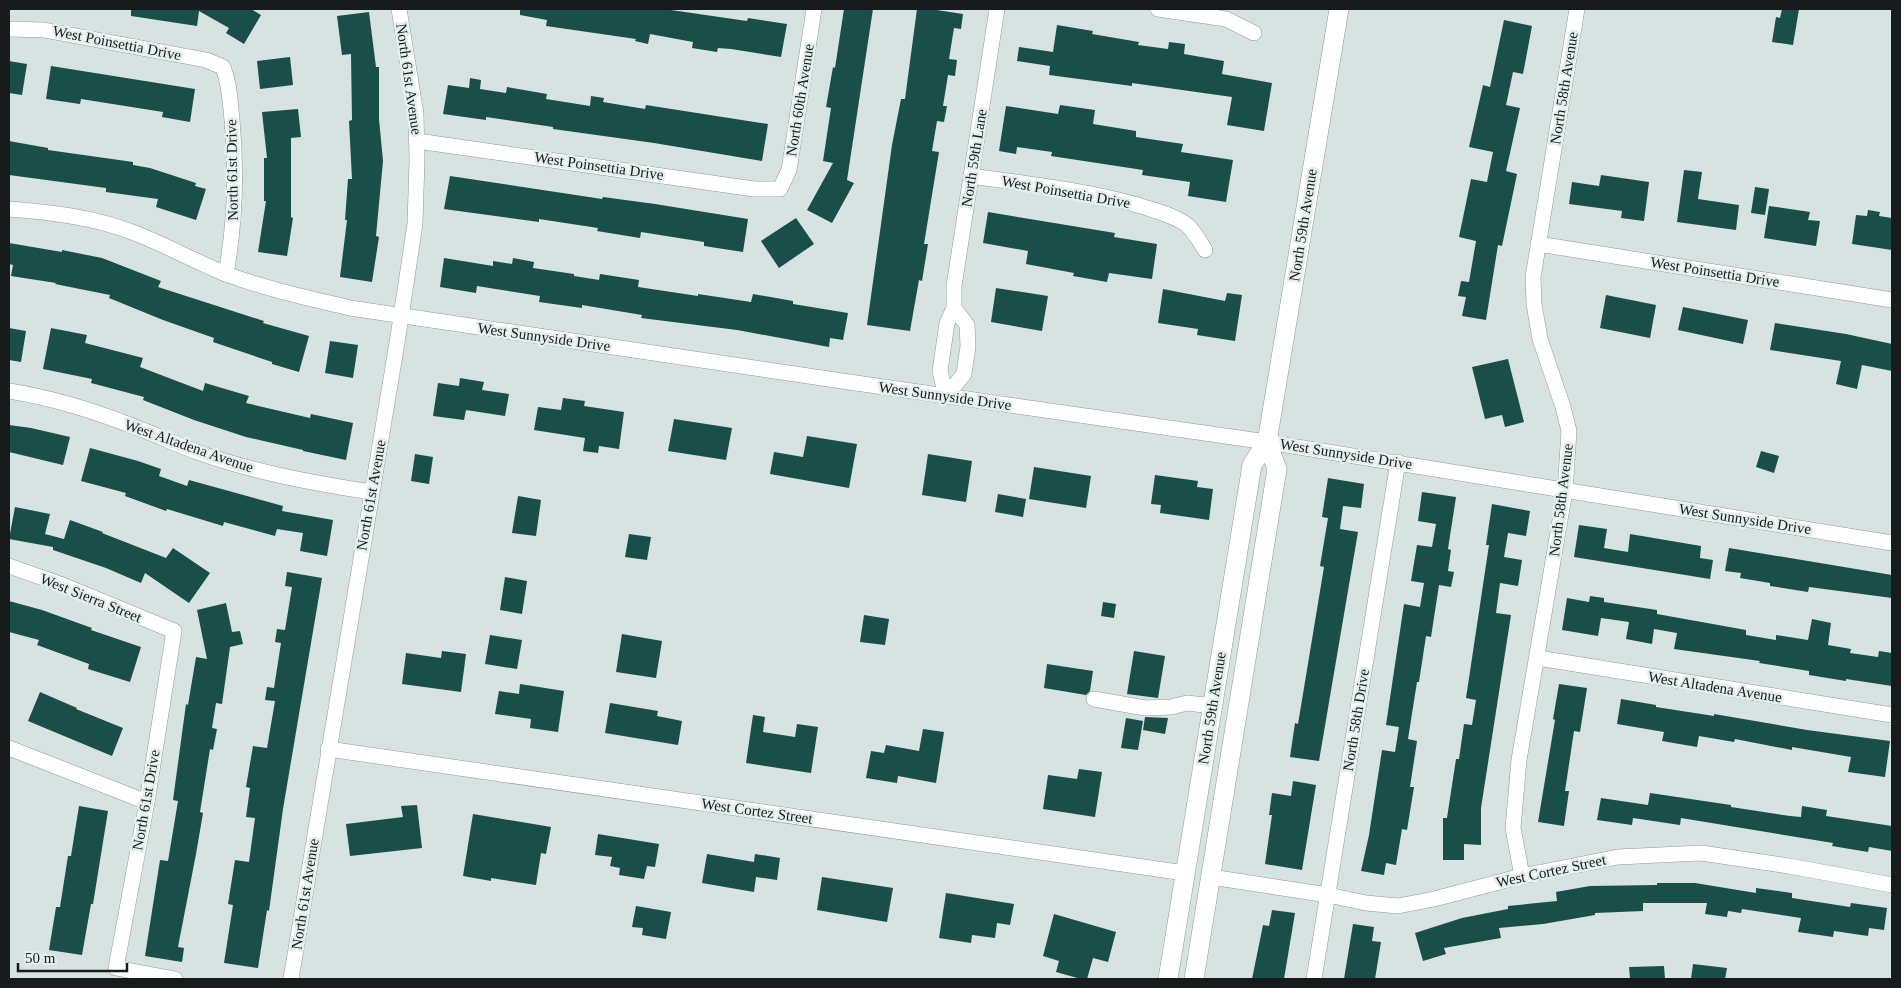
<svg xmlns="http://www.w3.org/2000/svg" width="1901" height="988" font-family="Georgia,serif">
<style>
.building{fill:#1a4e48}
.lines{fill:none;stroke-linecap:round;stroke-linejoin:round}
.minor-casing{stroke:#8e9a98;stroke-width:16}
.major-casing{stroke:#8e9a98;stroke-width:20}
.minor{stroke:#fff;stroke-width:15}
.major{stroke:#fff;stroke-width:19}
.labels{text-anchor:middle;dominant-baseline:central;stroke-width:5;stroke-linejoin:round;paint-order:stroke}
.street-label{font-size:15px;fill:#171b1b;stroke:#e3f0ee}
</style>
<rect width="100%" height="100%" fill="#d6e3e1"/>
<g class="building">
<polygon points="131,9 251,9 261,15 244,44 226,33 229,28 199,11 197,26 131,16"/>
<polygon points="520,9 664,9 747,21 748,18 787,24 781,57 731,49 718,48 717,52 692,48 693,42 650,34 648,44 635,41 636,39 546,26 547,20 520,15"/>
<polygon points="844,9 873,9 847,180 854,183 832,223 807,210 833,163 823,161 831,108 826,107 833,67 835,68"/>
<polygon points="917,9 930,9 963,14 961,29 954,28 949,59 957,60 955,76 948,75 943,106 947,106 944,122 937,121 932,151 939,152 924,244 928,244 922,281 919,280 910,331 867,325 892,145 901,99 905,99"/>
<polygon points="1782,9 1799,9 1793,45 1772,42 1776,17 1780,18"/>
<polygon points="369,12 376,67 379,67 379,119 383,161 376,236 379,237 372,282 340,277 347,220 345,220 348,179 352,179 349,121 352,120 351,54 342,55 337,16"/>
<polygon points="1504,20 1532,26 1523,74 1513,72 1506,105 1520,108 1506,171 1517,174 1502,246 1498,245 1486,320 1462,316 1466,297 1458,296 1461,281 1469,282 1476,241 1459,237 1471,179 1487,182 1493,152 1469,147 1483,85 1490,87"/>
<polygon points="1057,25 1093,31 1092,34 1139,42 1138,45 1168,49 1169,42 1185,44 1184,54 1224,61 1222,74 1272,83 1264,131 1227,125 1232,97 1132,83 1132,86 1049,75 1050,66 1017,61 1019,47 1053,52"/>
<polygon points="290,57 293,85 260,89 257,61"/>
<polygon points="9,61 27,64 22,95 9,93"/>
<polygon points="51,66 195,89 190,122 162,117 163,112 81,99 80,104 46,99"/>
<polygon points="470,78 481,80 480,89 506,93 507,87 547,94 546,99 590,106 591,96 604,98 603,102 645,109 646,105 768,124 762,161 654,143 553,129 553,127 486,117 486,120 443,114 448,85 469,88"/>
<polygon points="1060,105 1095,110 1093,124 1136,131 1136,137 1183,144 1181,152 1233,160 1226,202 1188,196 1190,182 1142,175 1143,170 1051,156 1052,152 1017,147 1016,154 999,151 1006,106 1058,114"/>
<polygon points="298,109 301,137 291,138 291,217 293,218 287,256 258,252 266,201 264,201 264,158 267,158 262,112"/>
<polygon points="9,141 48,148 48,150 133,162 133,165 150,168 196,183 195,186 206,189 196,220 156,207 158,199 106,192 106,188 9,175"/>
<polygon points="1684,170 1702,172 1698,199 1739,205 1736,230 1677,222"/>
<polygon points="1601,175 1649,182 1644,221 1621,218 1622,211 1569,204 1572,182 1599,186"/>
<polygon points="450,176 602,199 603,197 655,204 748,219 743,252 704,246 704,242 641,232 640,238 597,231 598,228 539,219 539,222 444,209"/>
<polygon points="1755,187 1769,189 1765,215 1751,213"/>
<polygon points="1769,206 1810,212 1808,220 1820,221 1816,246 1764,238"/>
<polygon points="1868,210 1880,212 1879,216 1892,218 1892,250 1852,244 1856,215 1867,216"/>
<polygon points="988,212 1115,233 1114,237 1157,244 1152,279 1109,273 1107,282 1073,276 1074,273 1026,264 1028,251 983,243"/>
<polygon points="796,218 814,244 779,268 761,241"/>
<polygon points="9,243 62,252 62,250 102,258 161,281 158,287 264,321 263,323 309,336 299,372 272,364 272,362 213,342 214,338 163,320 109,298 110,295 55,284 56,283 11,276 13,265 9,264"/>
<polygon points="444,258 493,266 493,261 512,264 513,258 534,262 533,268 574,274 574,276 599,280 600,274 639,280 638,287 698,296 698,294 751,302 753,294 793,301 793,304 848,313 843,340 830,338 829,347 737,330 641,318 642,315 582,305 582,308 539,302 540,296 477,286 476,293 440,287"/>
<polygon points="996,288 1048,296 1042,331 991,322"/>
<polygon points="1163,289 1225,301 1227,293 1242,295 1235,341 1197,335 1198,329 1158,323"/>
<polygon points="1606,295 1656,305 1650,338 1600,328"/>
<polygon points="1683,307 1748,320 1743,344 1678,330"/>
<polygon points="1775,323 1846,334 1892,344 1892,371 1862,365 1857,389 1836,384 1841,361 1770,350"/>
<polygon points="9,328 26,331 21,362 9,360"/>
<polygon points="51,328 87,335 85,343 143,358 140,367 203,391 205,383 249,396 246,403 310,418 311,414 353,423 346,460 303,451 303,450 246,437 194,420 143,400 144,397 91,383 92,379 43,369"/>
<polygon points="330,341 358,345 353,378 325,373"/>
<polygon points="1508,359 1524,422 1505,427 1502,415 1485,419 1472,367"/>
<polygon points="460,378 484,382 482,390 509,394 505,416 466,410 464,420 433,416 438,383 459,386"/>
<polygon points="563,398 585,401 584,406 624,412 619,449 599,446 598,453 583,451 585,438 534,430 538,407 561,410"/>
<polygon points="674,419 732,428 726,460 668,451"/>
<polygon points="9,425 31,428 70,437 63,465 9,452"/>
<polygon points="807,436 857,444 849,488 770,474 774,452 803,457"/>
<polygon points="90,448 138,461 161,469 159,476 187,486 189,480 283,506 282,511 333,520 327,556 300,551 303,533 277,529 275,536 224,522 223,526 167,509 166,511 125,496 126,493 81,481"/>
<polygon points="1761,451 1779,456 1774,473 1756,467"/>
<polygon points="415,454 433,457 429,484 411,481"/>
<polygon points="928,454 972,461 966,502 922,495"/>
<polygon points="1034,467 1091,476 1086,508 1029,499"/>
<polygon points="1155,475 1198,481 1197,487 1213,489 1209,520 1160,513 1161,505 1151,504"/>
<polygon points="1328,478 1364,484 1361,508 1343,506 1340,529 1358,532 1319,761 1290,757 1295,723 1298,724 1324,567 1320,566 1328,518 1322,517"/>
<polygon points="1422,492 1456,497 1448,549 1451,550 1448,571 1454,572 1451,587 1439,585 1431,637 1426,636 1419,682 1417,682 1408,739 1417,741 1410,787 1414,787 1407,830 1402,829 1396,865 1386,863 1384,875 1361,871 1369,835 1382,750 1395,752 1399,727 1386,725 1404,604 1420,607 1424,583 1411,581 1417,545 1432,547 1436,524 1418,521"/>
<polygon points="998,494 1026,499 1023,517 995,512"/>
<polygon points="518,496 541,500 536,536 512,533"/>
<polygon points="1492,504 1530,511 1526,536 1508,533 1504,557 1522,560 1518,586 1500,583 1496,613 1511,615 1481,808 1481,845 1464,844 1464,860 1443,860 1443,818 1447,818 1456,759 1459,759 1464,724 1472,725 1476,700 1466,698 1489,545 1486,545"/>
<polygon points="15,507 50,514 45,534 64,539 70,520 103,532 102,533 166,558 173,548 210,573 189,603 145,573 141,583 106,568 53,550 53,547 9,539"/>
<polygon points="1579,525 1607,529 1604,548 1628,552 1630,534 1701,546 1700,558 1713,560 1710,579 1574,557"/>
<polygon points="629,534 651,537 647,560 625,557"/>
<polygon points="1729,548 1892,575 1892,598 1809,587 1808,592 1770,586 1770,583 1740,578 1741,573 1725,571"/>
<polygon points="287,572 322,578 283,809 269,911 267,910 258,968 224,963 233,905 228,904 235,860 249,862 255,818 246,817 250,788 246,787 253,746 267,748 275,701 265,700 267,687 274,688 281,643 275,642 277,629 285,630 292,587 285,586"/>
<polygon points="505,577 527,581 522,614 500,610"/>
<polygon points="1590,596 1604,598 1604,602 1657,610 1657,614 1746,630 1746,635 1776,640 1776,635 1808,640 1812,619 1831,623 1828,645 1851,649 1850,653 1878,657 1879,651 1892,653 1892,686 1846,679 1846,681 1809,675 1809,671 1759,663 1760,661 1674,649 1677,633 1654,629 1652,644 1626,639 1629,622 1601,618 1598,636 1562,630 1567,598 1589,602"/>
<polygon points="9,601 42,610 92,628 91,630 141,647 130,682 88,669 89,664 37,645 39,640 9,632"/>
<polygon points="1103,602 1116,604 1114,618 1101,616"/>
<polygon points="226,603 232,632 240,631 243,644 230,647 222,704 216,703 212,728 217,729 213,750 210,749 200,812 203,813 196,854 178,947 184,948 182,962 145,956 160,860 168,861 178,801 173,800 186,704 188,705 196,657 207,659 197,610"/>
<polygon points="864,615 889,619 885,645 860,642"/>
<polygon points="622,634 662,641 656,678 616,672"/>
<polygon points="490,635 522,640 517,669 485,664"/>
<polygon points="442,651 466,654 461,692 402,684 406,653 441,658"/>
<polygon points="1134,651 1165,656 1158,698 1127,694"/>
<polygon points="1047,664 1093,671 1090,691 1086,695 1044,688"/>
<polygon points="520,684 564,691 558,732 530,728 531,719 495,714 499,691 519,694"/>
<polygon points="1559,684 1587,688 1580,732 1574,731 1565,791 1569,791 1564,826 1538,822 1555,720 1553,719"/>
<polygon points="40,692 77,708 76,709 123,728 112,756 28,721"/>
<polygon points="1621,699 1656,705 1656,707 1714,716 1714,714 1807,730 1890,741 1885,777 1848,772 1851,757 1792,747 1792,750 1735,739 1734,742 1699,736 1697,747 1662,741 1664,732 1617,724"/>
<polygon points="610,703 658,711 657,716 682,721 678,745 605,733"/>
<polygon points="753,715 765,717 763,732 795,737 797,724 818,727 811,773 746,763"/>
<polygon points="1145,717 1168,718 1165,734 1143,730"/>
<polygon points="1126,718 1143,721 1138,750 1121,748"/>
<polygon points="923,729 944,732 936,783 898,776 897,783 866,778 871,751 884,753 886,745 919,751"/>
<polygon points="1079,769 1102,772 1095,817 1043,809 1048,775 1077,779"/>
<polygon points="1293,781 1316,785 1302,870 1265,864 1272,815 1269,815 1272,793 1291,796"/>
<polygon points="1650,793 1731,805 1731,807 1790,816 1801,817 1802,806 1827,810 1826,816 1892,826 1892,851 1869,847 1868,852 1832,846 1833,843 1681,818 1680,825 1633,818 1632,825 1597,820 1601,798 1648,805"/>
<polygon points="417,805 422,848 350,856 346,824 403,817 401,806"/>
<polygon points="79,806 108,811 93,904 91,904 82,955 49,950 56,907 60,907 68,856 71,856"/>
<polygon points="473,814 551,827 546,854 541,853 536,885 491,878 491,881 463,876"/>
<polygon points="598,834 659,844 655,867 647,866 644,879 619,875 620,868 610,866 612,857 595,855"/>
<polygon points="707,854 754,862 755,854 780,858 777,880 756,877 754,892 702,883"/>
<polygon points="822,877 893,888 887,922 817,910"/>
<polygon points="1657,883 1695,883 1756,893 1756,888 1792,893 1792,898 1850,907 1851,903 1887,908 1884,930 1869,928 1868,936 1834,931 1833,937 1798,932 1801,918 1742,909 1741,913 1728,911 1727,917 1705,914 1707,903 1643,903 1643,911 1595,913 1595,915 1543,924 1499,928 1501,938 1444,948 1446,954 1423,961 1415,933 1462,918 1508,909 1508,906 1557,901 1556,892 1590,886 1657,885"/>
<polygon points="946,893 1014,904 1010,925 997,923 995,938 972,935 971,943 939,938"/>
<polygon points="636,906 671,912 666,939 642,935 643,928 632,927"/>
<polygon points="1272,910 1295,913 1284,979 1252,979 1263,925 1269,926"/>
<polygon points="1054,914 1116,932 1108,962 1093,958 1087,979 1081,979 1056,972 1059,961 1043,956"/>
<polygon points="1353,924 1374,927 1372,941 1381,942 1375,979 1344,979"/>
<polygon points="1693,964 1727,968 1725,979 1691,979"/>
<polygon points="1664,966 1665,979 1630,979 1629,967"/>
</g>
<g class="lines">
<g class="minor-casing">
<g id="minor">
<polyline points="1158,9 1226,19 1254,33"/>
<path d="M9,29L44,30L206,60L223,67C230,85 230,102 232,120C237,172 235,223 226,274"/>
<polyline points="417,141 754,189 780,189 789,170 814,9"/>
<path d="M971,176C1028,184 1086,190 1141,206C1156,211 1174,215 1187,225C1194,231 1200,242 1205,250"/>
<path d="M9,209C49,212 93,217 132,232C164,244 194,261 226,274C266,289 309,298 350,308L842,381L1267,442L1892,543"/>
<polyline points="1538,244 1892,300"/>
<path d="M9,391C54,398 98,412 140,429C159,436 178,445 197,452C253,472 312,483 371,492"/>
<polyline points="946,396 940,371 947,323 954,308 954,286 997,9"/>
<polyline points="946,396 964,374 968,346 967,325 954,308"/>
<polyline points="9,566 60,584 174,631 147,802 116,968 175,979"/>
<polyline points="1538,658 1892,715"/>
<polyline points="1094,699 1145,708 1171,707 1187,703 1213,706"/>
<polyline points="9,748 147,802"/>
<polyline points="328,749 1185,873"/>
<polyline points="1522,876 1513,828 1519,760 1565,491 1569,431 1563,407 1540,339 1534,304 1533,277 1577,9"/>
<polyline points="1211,877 1328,895 1366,903 1398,906 1434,899 1522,876 1618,857 1701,853 1789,866 1892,885"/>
<polyline points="291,979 397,343 415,224 417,160 416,114 399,9"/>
<polyline points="1314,979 1398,462"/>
</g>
</g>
<g class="major-casing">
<g id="major">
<polyline points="1168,979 1252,465 1267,442 1339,9"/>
<polyline points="1194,979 1277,469 1267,442"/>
</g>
</g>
<use href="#minor" class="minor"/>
<use href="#major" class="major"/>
</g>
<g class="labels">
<g class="street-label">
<text transform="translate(117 43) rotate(11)">West Poinsettia Drive</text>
<text transform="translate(409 79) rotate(82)">North 61st Avenue</text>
<text transform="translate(1564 88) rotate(-81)">North 58th Avenue</text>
<text transform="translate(800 100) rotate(-81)">North 60th Avenue</text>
<text transform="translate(974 158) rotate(-81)">North 59th Lane</text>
<text transform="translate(599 166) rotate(8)">West Poinsettia Drive</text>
<text transform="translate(232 170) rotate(-91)">North 61st Drive</text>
<text transform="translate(1066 192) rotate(10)">West Poinsettia Drive</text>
<text transform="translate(1303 225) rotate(-81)">North 59th Avenue</text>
<text transform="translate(1715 272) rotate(9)">West Poinsettia Drive</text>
<text transform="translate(544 337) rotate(8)">West Sunnyside Drive</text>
<text transform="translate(945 396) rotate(8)">West Sunnyside Drive</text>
<text transform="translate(189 446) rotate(19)">West Altadena Avenue</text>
<text transform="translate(1346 454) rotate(9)">West Sunnyside Drive</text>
<text transform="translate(371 495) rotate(-80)">North 61st Avenue</text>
<text transform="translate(1561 500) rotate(-83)">North 58th Avenue</text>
<text transform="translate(1745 519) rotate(9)">West Sunnyside Drive</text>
<text transform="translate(91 598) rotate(22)">West Sierra Street</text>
<text transform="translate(1715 687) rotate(9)">West Altadena Avenue</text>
<text transform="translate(1212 708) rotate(-81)">North 59th Avenue</text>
<text transform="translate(1356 720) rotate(-81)">North 58th Drive</text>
<text transform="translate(146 800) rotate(-80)">North 61st Drive</text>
<text transform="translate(757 811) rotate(8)">West Cortez Street</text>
<text transform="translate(1551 871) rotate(-12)">West Cortez Street</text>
<text transform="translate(305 894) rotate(-81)">North 61st Avenue</text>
</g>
</g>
<rect width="1901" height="988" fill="none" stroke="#171b1b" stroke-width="20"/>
<path d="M18 963v8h109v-8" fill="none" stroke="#171b1b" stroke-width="2.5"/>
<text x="25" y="963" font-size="15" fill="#171b1b" stroke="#e3f0ee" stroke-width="4" paint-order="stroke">50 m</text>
</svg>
